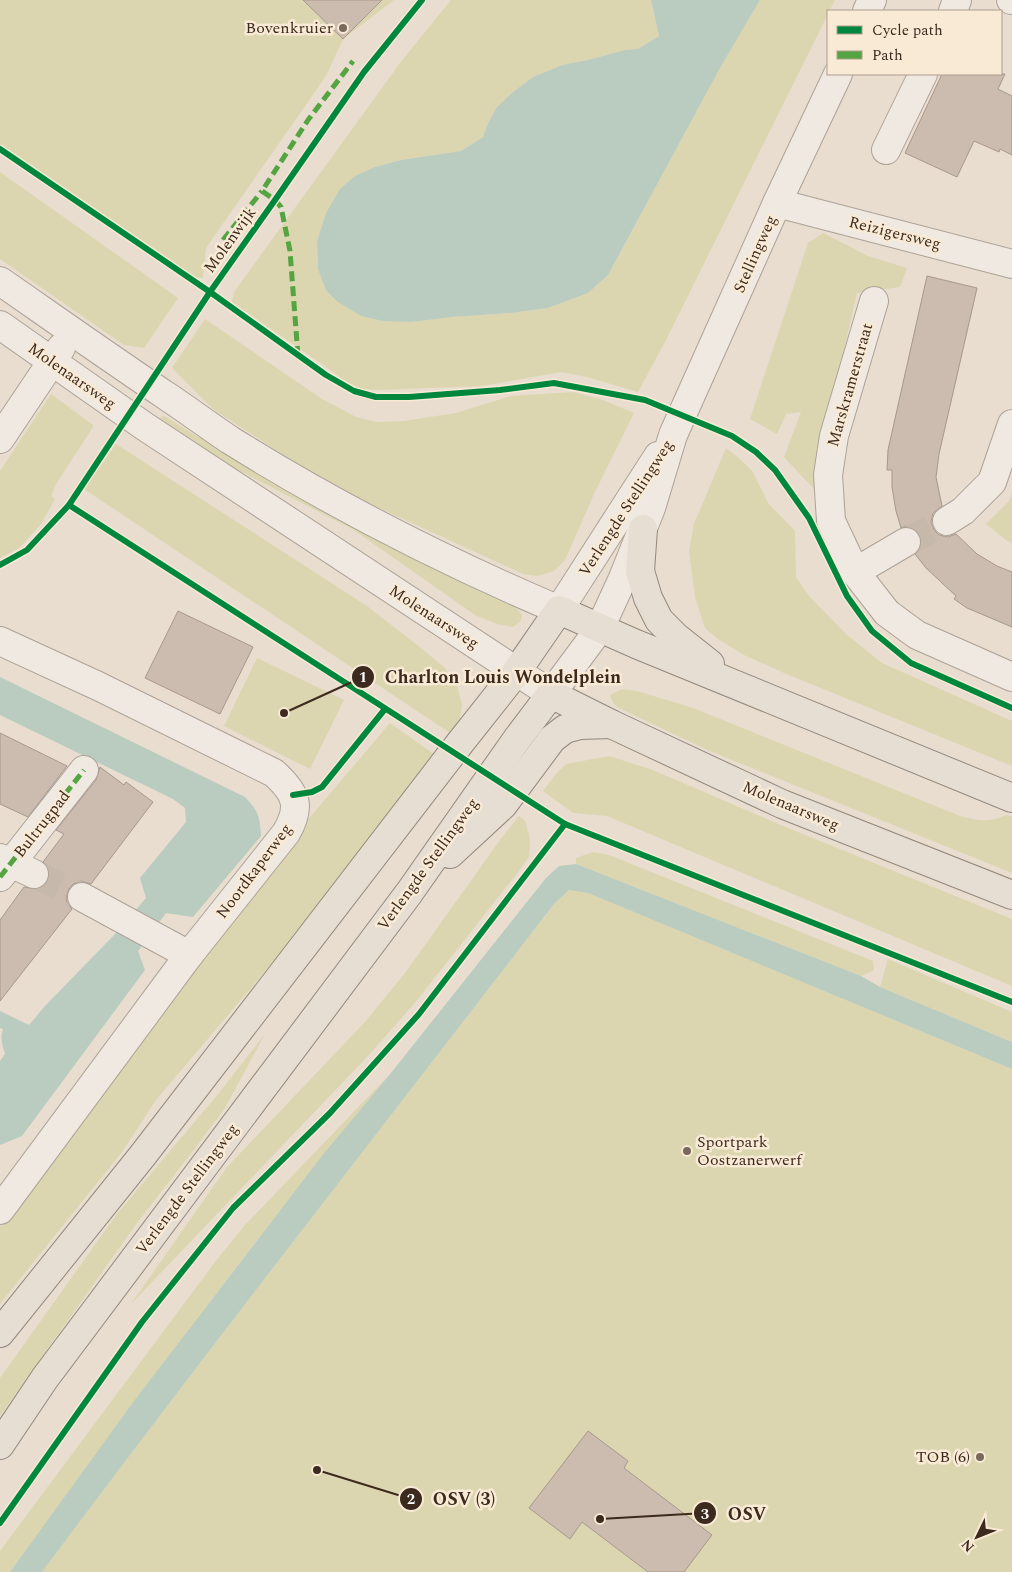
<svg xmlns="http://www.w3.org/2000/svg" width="1012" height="1572" font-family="Spectral,serif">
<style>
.green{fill:#dbd6b0}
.water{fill:#baccbf}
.building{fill:#ccbbaf;stroke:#a8988d}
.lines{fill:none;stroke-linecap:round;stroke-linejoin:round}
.minor-tunnel{stroke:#c6b9ab;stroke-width:28;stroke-dasharray:28 14;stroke-linecap:butt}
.minor-casing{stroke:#ada297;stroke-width:30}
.major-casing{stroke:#93887e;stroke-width:30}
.minor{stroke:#efe9e1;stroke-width:28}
.major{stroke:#e6ded2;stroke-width:28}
.quiet{stroke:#54a441;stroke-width:5;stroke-dasharray:10 5;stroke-linecap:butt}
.cycleway-casing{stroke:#f8ead5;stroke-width:9}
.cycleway{stroke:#00873e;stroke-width:6}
.poi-dot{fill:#79695c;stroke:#f8ead5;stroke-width:2}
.labels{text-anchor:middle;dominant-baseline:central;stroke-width:5;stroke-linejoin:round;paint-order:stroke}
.poi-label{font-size:16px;fill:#3d2a1e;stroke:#f8ead5;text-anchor:end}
.street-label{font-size:16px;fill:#3d2a1e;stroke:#f8ead5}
.leader{fill:none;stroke:#3d2a1e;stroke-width:2}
.callout-dot{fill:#3d2a1e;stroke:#f8ead5;stroke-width:2}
.mark-label{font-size:15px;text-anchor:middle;font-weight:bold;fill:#fff}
.callout-label{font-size:18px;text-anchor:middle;font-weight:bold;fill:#3d2a1e;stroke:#f8ead5;stroke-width:5;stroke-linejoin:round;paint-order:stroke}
</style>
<rect width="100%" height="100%" fill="#e8ddce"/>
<g class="green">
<polygon points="0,0 394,0 343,39 326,76 206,248 203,278 190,276 132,237 0,145"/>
<polygon points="451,0 651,0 659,36 638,49 625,50 588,60 562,65 533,77 513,92 497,107 489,121 483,137 461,151 401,160 375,167 326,213 317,241 318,269 452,317 511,313 548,308 588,293 608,275 720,68 760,0 835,0 665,342 638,392 587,377 561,372 482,386 379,390 361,389 346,382 326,367 232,302 234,292 400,63"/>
<polygon points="0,172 178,298 144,348 124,345 0,259"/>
<polygon points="823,233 868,256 907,268 900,287 857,293 832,401 819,442 819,502 813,488 784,457 801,412 786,414 777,434 750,419 808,243"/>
<polygon points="205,319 322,399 356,417 377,422 404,421 456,413 511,396 573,392 603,400 634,413 594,494 565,560 554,571 538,576 523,574 366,502 302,467 213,409 172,368"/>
<polygon points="51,394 93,425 93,427 56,484 51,496 55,499 41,524 19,548 0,558 0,471"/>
<polygon points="164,416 198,437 243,455 512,604 522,615 521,621 513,627 497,624 475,615 354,530 186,443 158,419"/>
<polygon points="116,444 367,606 416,644 445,668 457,686 462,705 459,726 453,735 84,489"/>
<polygon points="726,448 739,458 753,472 768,503 795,531 796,577 809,596 847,635 882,663 1012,721 1012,766 784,673 744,655 718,639 705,628 695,597 689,551 694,524"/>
<polygon points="1012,493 1012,543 1006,540 986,524 1009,501"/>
<polygon points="257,658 344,700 310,769 224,726"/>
<path d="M622,689L637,691L693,708L960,816C980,821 987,823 1007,815L1012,817V873L705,749L619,708L613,703L610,695Z"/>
<polygon points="390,723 438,757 410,800 156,1100 122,1152 0,1304 0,1227 288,848 294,836"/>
<polygon points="609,756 653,770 783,826 1012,919 1012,986 607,816 573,813 543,791 556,774 566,764"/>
<polygon points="519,816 525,821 530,839 529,857 515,876 414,1004 367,1057 131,1304 227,1167 365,1022 405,973 500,840"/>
<polygon points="593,852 609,855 873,961 874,970 861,976 576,864 576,858"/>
<path d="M569,890L588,893L1012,1069V1572H42C210,1347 383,1126 554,904Z"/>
<polygon points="888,959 1012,1012 1012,1042 880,987"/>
<polygon points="265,1034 225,1108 196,1147 137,1223 0,1416 0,1378 117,1214 219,1093"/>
<path d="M391,1073C257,1234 133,1403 10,1572H0V1551L215,1262L245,1225Z"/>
</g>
<g class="water">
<polygon points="651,0 760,0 720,68 608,275 588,293 548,308 511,313 452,317 410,322 383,321 361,316 338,302 326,290 318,269 317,241 326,213 340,189 355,176 375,167 401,160 461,151 483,137 489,121 497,107 513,92 533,77 562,65 588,60 625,50 638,49 659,36"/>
<path d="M0,677L245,797C258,811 260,816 261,836L193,917L166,913L138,951L145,970L22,1136L0,1145V1061L5,1054C2,1044 0,1038 3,1029L0,1028V1011L29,1025L45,1006L118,931L146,898L140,878L186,822L185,808L173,799L0,715Z"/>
<path d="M576,864L861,976L880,987L1012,1042V1069L588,893L569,890L554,904C383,1126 210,1347 42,1572H10L134,1401L321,1157L391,1073L546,878L559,866Z"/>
</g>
<g class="building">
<polygon points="303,0 382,0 343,39"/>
<polygon points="942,74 1005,74 998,89 1012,96 1012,155 1000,149 999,152 974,141 957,177 905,153"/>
<polygon points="927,276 977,288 939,454 936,477 942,506 933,513 931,522 934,530 939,535 948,537 956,534 977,554 997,566 1012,572 1012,627 967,608 954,599 956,596 926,568 915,554 920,549 922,542 920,535 913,528 906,526 901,528 896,511 892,487 892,470 887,470 888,450"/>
<polygon points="178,611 253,647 220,714 145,678"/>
<polygon points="0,733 67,766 28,817 0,804"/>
<polygon points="100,767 124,785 126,782 153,802 91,884 81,881 73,884 69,889 66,898 68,905 72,909 0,1001 0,920 24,887 36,889 42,887 48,881 49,872 47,866 43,862 64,834 56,830 96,780"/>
<polygon points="588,1431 628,1461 624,1468 712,1535 684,1572 648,1572 582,1522 570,1539 529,1508"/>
</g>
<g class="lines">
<g class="minor-tunnel">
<polyline points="906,542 947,521"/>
<polyline points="34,874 82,897"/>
</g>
<g class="minor-casing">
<g id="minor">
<polyline points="1011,0 1012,0"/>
<polyline points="867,11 872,0"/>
<polyline points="953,11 957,0"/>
<polyline points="886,150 923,74"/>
<polyline points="777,203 1012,264"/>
<path d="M0,281C56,320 111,359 168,397C189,411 209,426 230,440C334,505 446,562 559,610L658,456"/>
<polyline points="874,301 834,436 828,475 831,521 855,572 887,613 917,635 1012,677"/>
<polyline points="0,325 144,426 551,694 600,628 623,578 651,508 673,435 777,203 838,74"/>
<polyline points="0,439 61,348"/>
<polyline points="947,521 963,511 992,482 1012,424"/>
<polyline points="855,572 906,542"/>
<path d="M0,641L98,686L274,773C296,793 302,806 286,833L189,955L0,1210"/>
<polyline points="0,858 34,874"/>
<polyline points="0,877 84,770"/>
<polyline points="82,897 189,955"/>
</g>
</g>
<g class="major-casing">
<g id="major">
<polyline points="643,529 640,571 648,598 659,620 676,637 710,664"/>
<polyline points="450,854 503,805 552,739 565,729 580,725 611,724"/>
<polyline points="0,1333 143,1155 460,743 517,671 559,610 636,644 1012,798"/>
<polyline points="0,1445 45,1378 409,893 517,739 551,694 611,724 782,804 1012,895"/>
</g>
</g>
<use href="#minor" class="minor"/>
<use href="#major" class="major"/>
<g class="quiet">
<polyline points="223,240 262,191"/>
<polyline points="298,356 290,251 281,207 275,200 262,191 308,120 353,61"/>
<polyline points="0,877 84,770"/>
</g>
<g class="cycleway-casing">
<g id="cycleway">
<polyline points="0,149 210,292 275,200 364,72 422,0"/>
<polyline points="0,565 27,550 69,505"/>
<polyline points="1012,708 911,663 872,631 847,596 809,518 775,470 756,452 732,436 645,400 554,383 500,390 409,397 376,397 354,391 326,375 210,292 69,505 565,824 1012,1002"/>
<polyline points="293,795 312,792 322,787 385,709"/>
<polyline points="0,1523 142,1322 233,1208 330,1113 419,1014 565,824"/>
</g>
</g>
<use href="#cycleway" class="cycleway"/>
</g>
<g class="poi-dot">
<circle cx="343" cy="28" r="5"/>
<circle cx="687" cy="1151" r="5"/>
<circle cx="980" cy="1457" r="5"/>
</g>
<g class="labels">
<g class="poi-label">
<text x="333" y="28">Bovenkruier</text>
<text x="697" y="1142" text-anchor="start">Sportpark<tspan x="697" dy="18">Oostzanerwerf</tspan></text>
<text x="970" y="1457">TOB (6)</text>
</g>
<g class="street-label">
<text transform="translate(895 233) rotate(14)">Reizigersweg</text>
<text transform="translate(230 240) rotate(-54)">Molenwijk</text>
<text transform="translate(755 254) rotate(-66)">Stellingweg</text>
<text transform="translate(72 376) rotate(35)">Molenaarsweg</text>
<text transform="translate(850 385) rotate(-74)">Marskramerstraat</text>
<text transform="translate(626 508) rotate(-57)">Verlengde Stellingweg</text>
<text transform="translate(434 617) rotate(33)">Molenaarsweg</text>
<text transform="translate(791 806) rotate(23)">Molenaarsweg</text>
<text transform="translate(42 824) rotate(-52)">Bultrugpad</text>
<text transform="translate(428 864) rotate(-54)">Verlengde Stellingweg</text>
<text transform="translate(254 871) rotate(-53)">Noordkaperweg</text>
<text transform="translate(187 1189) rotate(-53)">Verlengde Stellingweg</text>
</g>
</g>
<path class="leader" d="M284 713L363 677M317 1470L411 1499M600 1519L705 1513"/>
<g class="callout-dot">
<circle cx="284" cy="713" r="5"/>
<circle cx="317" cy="1470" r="5"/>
<circle cx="600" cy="1519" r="5"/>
<circle cx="363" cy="677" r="12"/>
<circle cx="411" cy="1499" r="12"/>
<circle cx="705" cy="1513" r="12"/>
</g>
<g class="mark-label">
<text x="363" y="682">1</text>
<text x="411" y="1504">2</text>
<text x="705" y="1519">3</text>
</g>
<g class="callout-label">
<text x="503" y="683">Charlton Louis Wondelplein</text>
<text x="464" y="1505">OSV (3)</text>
<text x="747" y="1520">OSV</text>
</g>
<rect x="827" y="10" width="175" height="65" fill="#f8ead5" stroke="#ad9d8c"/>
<rect x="837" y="26" width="25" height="8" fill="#00873e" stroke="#ad9d8c"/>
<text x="872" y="35" font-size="15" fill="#3d2a1e">Cycle path</text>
<rect x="837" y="51" width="25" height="8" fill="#54a441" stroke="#ad9d8c"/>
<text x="872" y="60" font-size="15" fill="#3d2a1e">Path</text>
<g transform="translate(977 1537) rotate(227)" stroke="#f8ead5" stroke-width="4" paint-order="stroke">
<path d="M0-4L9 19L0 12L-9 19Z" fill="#3d2a1e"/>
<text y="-8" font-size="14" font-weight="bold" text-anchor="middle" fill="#3d2a1e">N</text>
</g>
</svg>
